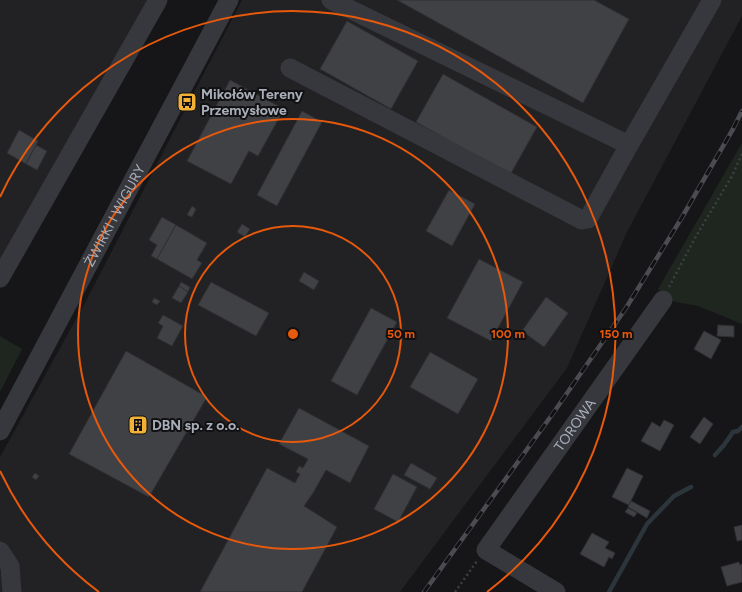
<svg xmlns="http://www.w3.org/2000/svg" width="742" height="592" font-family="Figtree,sans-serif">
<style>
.built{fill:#222225}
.green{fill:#1e261f}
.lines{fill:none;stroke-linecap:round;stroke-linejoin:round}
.stream{stroke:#2c353c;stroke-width:4.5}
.building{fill:#404145;stroke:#303034}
.path{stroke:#3d3f44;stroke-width:2.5;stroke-dasharray:2 3;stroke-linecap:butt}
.minor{stroke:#37383d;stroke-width:19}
.rail-casing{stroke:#4a4c52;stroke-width:4.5}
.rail{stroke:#111113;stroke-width:3;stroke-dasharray:9;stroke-linecap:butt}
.ring{fill:none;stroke:#e8590c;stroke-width:2}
.labels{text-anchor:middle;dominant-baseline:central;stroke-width:4;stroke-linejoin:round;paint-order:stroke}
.poi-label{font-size:14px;font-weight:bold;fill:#a8adb8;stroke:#111113;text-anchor:start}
.street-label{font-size:14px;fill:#a8adb8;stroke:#111113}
.centre{fill:#e8590c;stroke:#111113;stroke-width:2}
.ring-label{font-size:12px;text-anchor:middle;font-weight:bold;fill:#e8590c;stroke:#111113;stroke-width:4;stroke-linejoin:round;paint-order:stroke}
</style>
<rect width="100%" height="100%" fill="#161618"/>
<g class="built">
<polygon points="0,0 164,0 0,280"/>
<polygon points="242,0 742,0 742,16 627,232 567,368 400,592 0,592 0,457 86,301"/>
</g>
<g class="green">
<polygon points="742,143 742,324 698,306 671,301 658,289"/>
<polygon points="0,336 22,349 0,392"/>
</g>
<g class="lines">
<g class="stream">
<polyline points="715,455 724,445 733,432 738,431 742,427"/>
<polyline points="609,592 647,524 674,496 691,487"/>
</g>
</g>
<g class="building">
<polygon points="397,0 594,0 629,19 583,103"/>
<polygon points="347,21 418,61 391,109 320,69"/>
<polygon points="443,74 537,127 510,175 416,122"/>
<polygon points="230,80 284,109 258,156 249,151 231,184 187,161"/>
<polygon points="302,111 322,122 277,206 257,195"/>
<polygon points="19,130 38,141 26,164 7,153"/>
<polygon points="36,145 47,151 37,170 26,164"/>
<polygon points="449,190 475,204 452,246 426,231"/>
<polygon points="192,206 196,209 192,217 187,215"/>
<polygon points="162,217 176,225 157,259 151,256 157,245 149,240"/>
<polygon points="242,224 250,229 245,237 237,232"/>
<polygon points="176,225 207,243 197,260 202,263 192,279 157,259"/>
<polygon points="479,259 523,282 491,341 447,318"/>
<polygon points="304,272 319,281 314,290 299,281"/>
<polygon points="181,282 190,287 188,292 179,286"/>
<polygon points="211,282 269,313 256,336 198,305"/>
<polygon points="179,286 188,292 181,303 172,298"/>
<polygon points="546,297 568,313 544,347 522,331"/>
<polygon points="154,298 160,301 157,305 152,302"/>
<polygon points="371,308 397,322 357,395 331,381"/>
<polygon points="163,315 183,326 172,346 157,338 163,326 158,323"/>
<polygon points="718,325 734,326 734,337 717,336"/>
<polygon points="393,328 400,332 396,339 389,335"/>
<polygon points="704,331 721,340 711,359 694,349"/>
<polygon points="126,351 207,397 149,497 69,454"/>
<polygon points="430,352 478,379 458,414 410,387"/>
<polygon points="299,408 369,446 350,483 326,470 313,493 304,506 337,527 302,592 200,592 267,468 295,483 300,474 296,472 299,466 303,468 308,459 279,444"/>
<polygon points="704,417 713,424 700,444 690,437"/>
<polygon points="664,420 674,425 660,451 641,441 652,422 660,427"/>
<polygon points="411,463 437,478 430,489 404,475"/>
<polygon points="627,468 643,476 629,505 612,497"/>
<polygon points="35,473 39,476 36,480 32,477"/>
<polygon points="393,474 417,487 398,522 374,509"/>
<polygon points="631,501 650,511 647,518 628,507"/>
<polygon points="628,508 637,513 634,517 625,512"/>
<polygon points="742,525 742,540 737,541 734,527"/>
<polygon points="592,533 609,542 605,548 615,553 612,559 609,557 604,567 580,554"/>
<polygon points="739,562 740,565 742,564 742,582 727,586 721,567"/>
</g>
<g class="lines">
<g class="path">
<polyline points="669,287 695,238 732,176 742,154"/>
<polyline points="455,592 477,561"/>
</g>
<g class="minor">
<polyline points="331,0 629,145 712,0"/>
<polyline points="290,68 582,220 588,219 629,145"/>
<polyline points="0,278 158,0"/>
<path id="s1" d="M0,431L229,0"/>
<polyline points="0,551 10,566 12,592"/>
<path id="s2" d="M556,592L486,550L663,300"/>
</g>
<g class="rail-casing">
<polyline id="rail" points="424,592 554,412 626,308 681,219 733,129 742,111"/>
</g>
<use href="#rail" class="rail"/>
</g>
<g class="ring">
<circle cx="293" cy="334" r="108"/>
<circle cx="293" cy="334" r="215"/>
<path d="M99 592A323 323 0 0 1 0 471M0 197A323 323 0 1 1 487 592"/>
</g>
<defs>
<g id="bus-square" transform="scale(1)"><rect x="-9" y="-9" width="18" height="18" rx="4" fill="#f2b134" stroke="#111113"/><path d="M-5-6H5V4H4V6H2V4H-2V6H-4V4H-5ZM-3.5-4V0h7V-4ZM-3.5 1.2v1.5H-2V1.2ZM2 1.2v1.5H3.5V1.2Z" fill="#111"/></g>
<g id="building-square" transform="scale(1)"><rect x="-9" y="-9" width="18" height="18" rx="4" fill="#f2b134" stroke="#111113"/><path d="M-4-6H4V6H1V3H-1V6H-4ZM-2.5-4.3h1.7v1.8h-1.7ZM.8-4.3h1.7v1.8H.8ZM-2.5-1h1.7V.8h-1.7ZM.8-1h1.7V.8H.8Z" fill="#111"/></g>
</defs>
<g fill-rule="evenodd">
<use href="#bus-square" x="187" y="102"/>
<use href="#building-square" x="138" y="425"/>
</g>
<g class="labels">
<g class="poi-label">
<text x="201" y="94">Mikołów Tereny<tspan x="201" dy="16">Przemysłowe</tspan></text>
<text x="152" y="425">DBN sp. z o.o.</text>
</g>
<g class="street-label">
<text stroke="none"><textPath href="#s1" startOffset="244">ŻWIRKI I WIGURY</textPath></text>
<text stroke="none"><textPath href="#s2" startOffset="235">TOROWA</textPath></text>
</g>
</g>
<circle cx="293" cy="334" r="6" class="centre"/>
<g class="ring-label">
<text x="401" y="338">50 m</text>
<text x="508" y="338">100 m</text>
<text x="616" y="338">150 m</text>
</g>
</svg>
